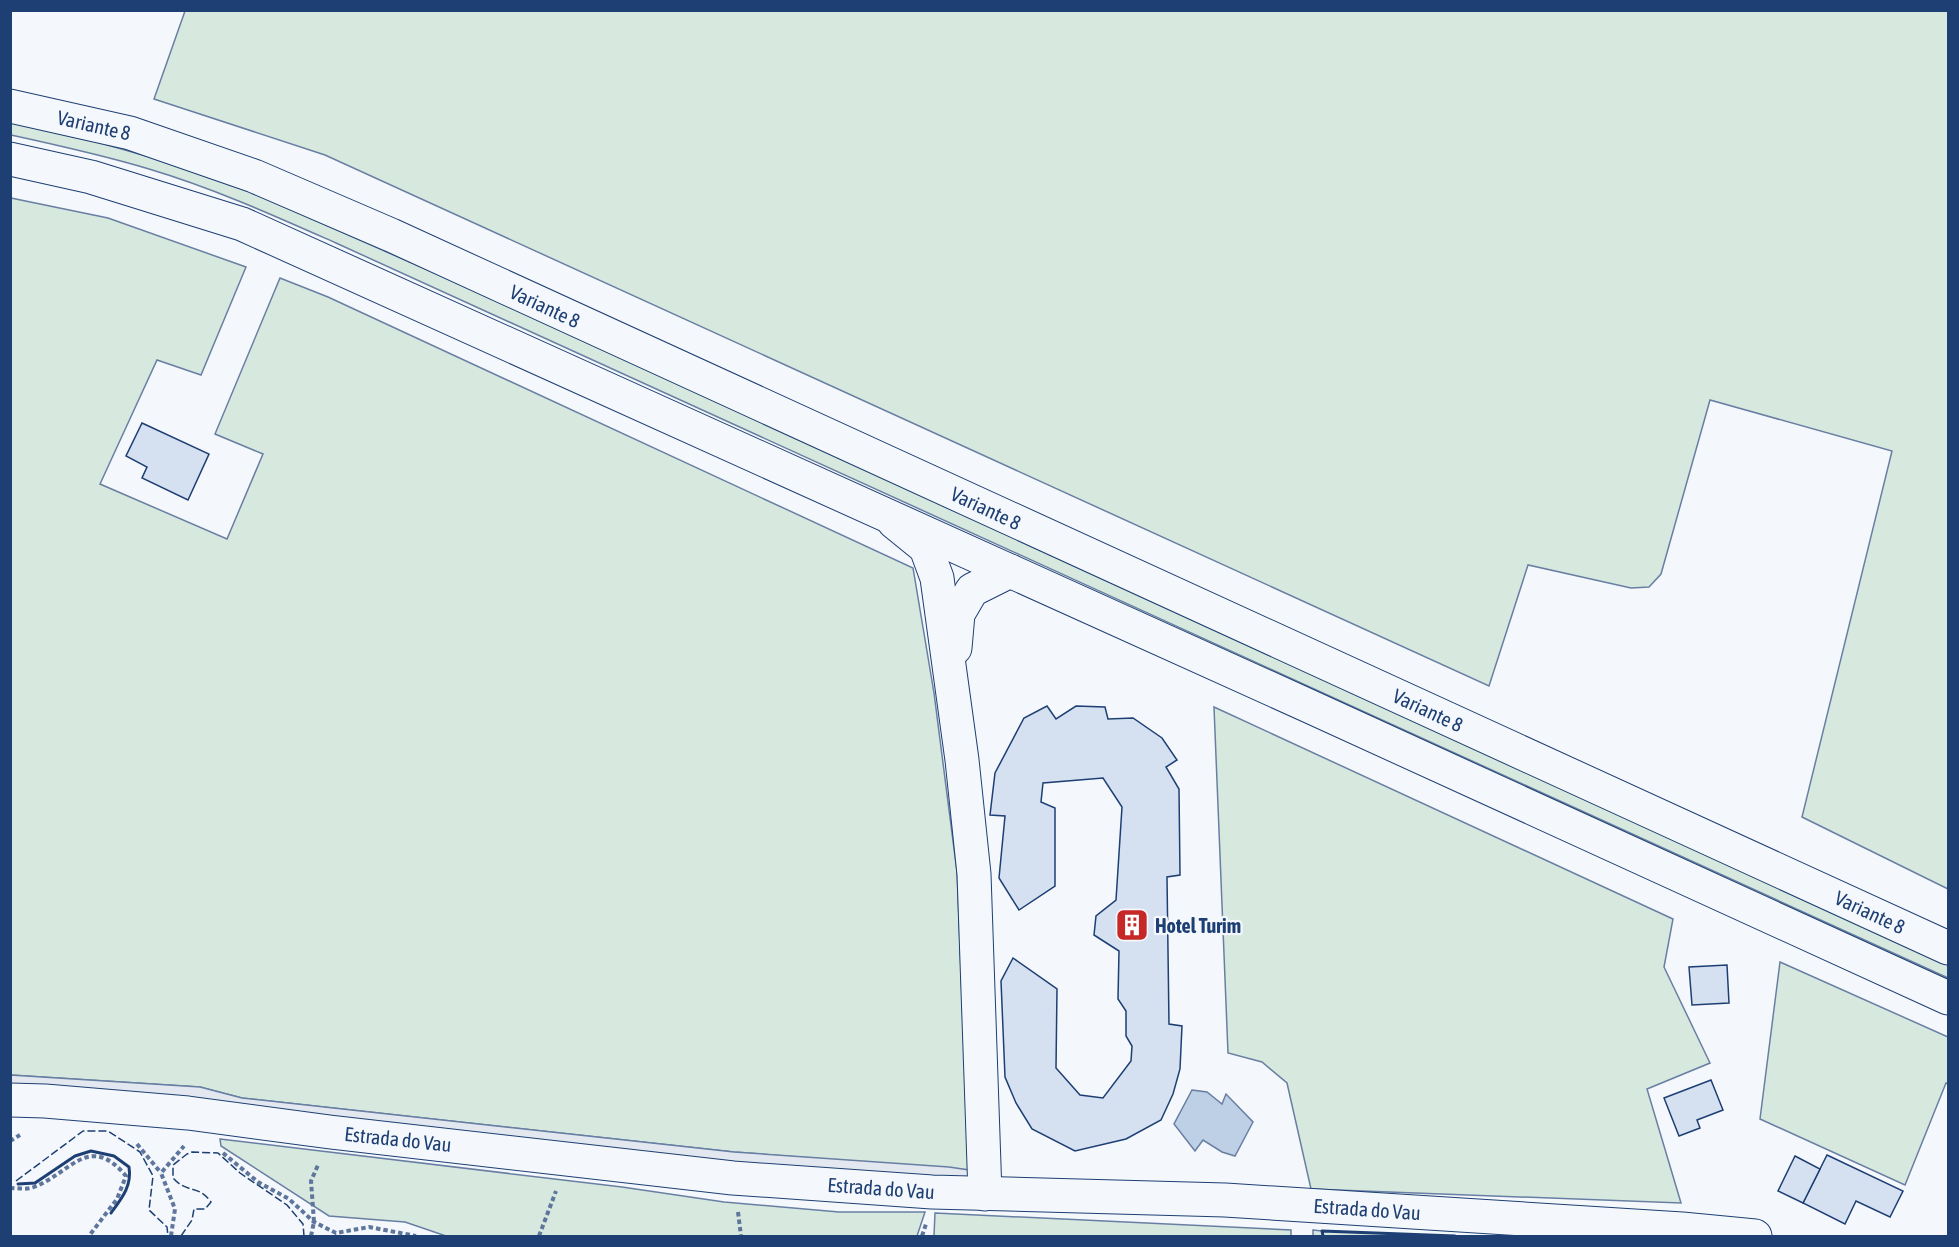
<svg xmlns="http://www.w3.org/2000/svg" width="1959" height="1247" font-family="'Asap Condensed',sans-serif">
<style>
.green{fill:#d7e8df;stroke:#687fa3;stroke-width:1.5}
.parking{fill:#e3e8f0;stroke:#687fa3;stroke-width:1.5}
.water{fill:#bed0e5;stroke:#687fa3;stroke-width:1.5}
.building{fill:#d5e0f0;stroke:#1d3f73;stroke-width:1.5}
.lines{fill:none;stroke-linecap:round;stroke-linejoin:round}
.minor-casing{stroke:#1d3f73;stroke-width:35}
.major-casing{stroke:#1d3f73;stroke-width:35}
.path{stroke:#5e769c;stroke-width:4;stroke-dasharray:4.5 3;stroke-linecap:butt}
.minor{stroke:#f4f7fb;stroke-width:33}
.major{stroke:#f4f7fb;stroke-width:33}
.fence{stroke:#1d3f73;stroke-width:1.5;stroke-dasharray:8 3;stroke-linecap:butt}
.wall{stroke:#1d3f73;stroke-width:3}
.labels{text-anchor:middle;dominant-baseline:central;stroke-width:4.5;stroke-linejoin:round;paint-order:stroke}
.street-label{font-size:20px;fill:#1d3f73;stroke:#f4f7fb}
.poi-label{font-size:20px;font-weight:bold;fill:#1d3f73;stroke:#f4f7fb;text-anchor:start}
</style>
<rect width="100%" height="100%" fill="#f4f7fb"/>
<g class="green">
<polygon points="185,11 1948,11 1948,889 1802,817 1892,451 1710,400 1661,574 1649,587 1631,588 1528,565 1489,686 325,155 154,99"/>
<path d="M11,122L90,140L160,160L248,191L446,278L1948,965V978L336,243C275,216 213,188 149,169C103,155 57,145 11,135Z"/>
<polygon points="11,198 108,218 246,267 201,375 157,360 100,484 227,539 263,454 215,434 280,278 328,297 913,568 934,693 957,872 969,1170 734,1152 242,1098 200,1087 11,1075"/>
<polygon points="1214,707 1673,919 1664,967 1710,1063 1647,1089 1681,1203 1311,1189 1287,1083 1262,1062 1228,1053"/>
<polygon points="1780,962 1948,1037 1948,1084 1946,1083 1905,1185 1760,1119"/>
<polygon points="220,1139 622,1187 724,1202 839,1212 925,1212 917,1236 446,1236 405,1222 329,1216 221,1146"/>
<polygon points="935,1213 1291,1230 1291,1236 934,1236"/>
<polygon points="1313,1230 1322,1231 1455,1236 1313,1236"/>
</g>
<polygon class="parking" points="10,1075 200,1087 242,1098 734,1152 949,1167 969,1170 970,1182 781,1169 11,1090"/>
<polygon class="water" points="1192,1090 1207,1092 1222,1104 1226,1094 1253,1122 1235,1156 1222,1152 1203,1140 1195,1151 1174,1124"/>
<g class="building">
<polygon points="142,423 209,454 188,500 142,478 147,467 126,456"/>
<polygon points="1047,706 1056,719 1076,706 1105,707 1108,719 1133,718 1162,738 1177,760 1166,767 1179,789 1180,875 1167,877 1169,1024 1182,1026 1180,1069 1173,1094 1161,1120 1126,1139 1075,1151 1032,1129 1016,1103 1005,1077 1001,981 1013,958 1057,989 1056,1068 1080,1095 1103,1098 1131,1061 1132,1046 1126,1036 1126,1011 1118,999 1119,951 1094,935 1096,916 1116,900 1122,807 1103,778 1043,783 1041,802 1055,808 1055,886 1019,910 999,878 1005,816 990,815 995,773 1024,718"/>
<polygon points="1727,965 1729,1003 1692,1005 1689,967"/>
<polygon points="1711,1080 1723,1110 1697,1120 1700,1128 1679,1136 1664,1098"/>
<polygon points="1827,1155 1903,1191 1890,1217 1856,1201 1845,1224 1803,1203"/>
<polygon points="1795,1156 1820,1169 1803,1203 1778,1191"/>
</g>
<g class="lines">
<g class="minor-casing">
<g id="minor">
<polyline points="894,522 926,548 937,578 962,760 974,874 985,1194"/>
<polyline points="955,648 958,614 972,590 1010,571"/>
<polyline points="10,1100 45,1101 188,1113 330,1132 733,1178 932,1192 1225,1200 1682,1229 1755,1236"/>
</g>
</g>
<g class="major-casing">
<g id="major">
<polyline points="10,106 130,133 254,176 391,235 1948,948"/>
<polyline points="10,159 91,177 242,224 1311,707 1948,998"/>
</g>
</g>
<g class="path">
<polyline points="10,1141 20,1135"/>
<polyline points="137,1144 161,1173"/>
<polyline points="223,1153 258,1182 289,1199 314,1222 336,1233 369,1227 416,1236"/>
<path d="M10,1188C18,1188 27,1190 34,1187C71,1173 89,1132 126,1176L117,1199L89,1236"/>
<polyline points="738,1212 741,1236"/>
<polyline points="171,1236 175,1209 161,1173 184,1146"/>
<polyline points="311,1236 314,1222 311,1181 318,1165"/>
<polyline points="539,1236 556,1191"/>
<polyline points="922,1236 926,1224"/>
</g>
<use href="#minor" class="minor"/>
<use href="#major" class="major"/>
<g class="fence">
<polyline points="16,1181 83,1131 108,1131 140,1152 153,1176 149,1210 167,1227 168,1236"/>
<path d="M181,1236L192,1220L194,1209H205L211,1202C198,1184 187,1194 173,1178V1165L187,1154L192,1152L218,1153L240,1173L287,1205L303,1224L304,1236"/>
</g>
<g class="wall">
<path d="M18,1184L35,1183L75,1156L91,1151L114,1156L129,1167C132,1186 122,1198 111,1213"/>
<polyline points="1323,1236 1322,1231 1455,1236"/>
</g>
</g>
<defs>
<g id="building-square" transform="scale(1.725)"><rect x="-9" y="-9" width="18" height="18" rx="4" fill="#c62828" stroke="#f4f7fb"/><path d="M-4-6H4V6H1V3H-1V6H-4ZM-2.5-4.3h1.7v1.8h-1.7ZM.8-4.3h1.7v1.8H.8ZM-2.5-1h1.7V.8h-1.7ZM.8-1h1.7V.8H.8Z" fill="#fff"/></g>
</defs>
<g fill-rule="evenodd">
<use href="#building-square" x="1132" y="925"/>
</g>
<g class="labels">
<g class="street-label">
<text transform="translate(94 125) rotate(13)">Variante 8</text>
<text transform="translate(545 306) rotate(25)">Variante 8</text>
<text transform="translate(986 508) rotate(25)">Variante 8</text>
<text transform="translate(1428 710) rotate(25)">Variante 8</text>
<text transform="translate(1870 912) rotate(25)">Variante 8</text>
<text transform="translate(398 1139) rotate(6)">Estrada do Vau</text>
<text transform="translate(881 1188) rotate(4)">Estrada do Vau</text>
<text transform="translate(1367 1209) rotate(4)">Estrada do Vau</text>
</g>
<g class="poi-label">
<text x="1155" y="925">Hotel Turim</text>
</g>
</g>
<rect width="1959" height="1247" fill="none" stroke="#1d3f73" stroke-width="24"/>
</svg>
